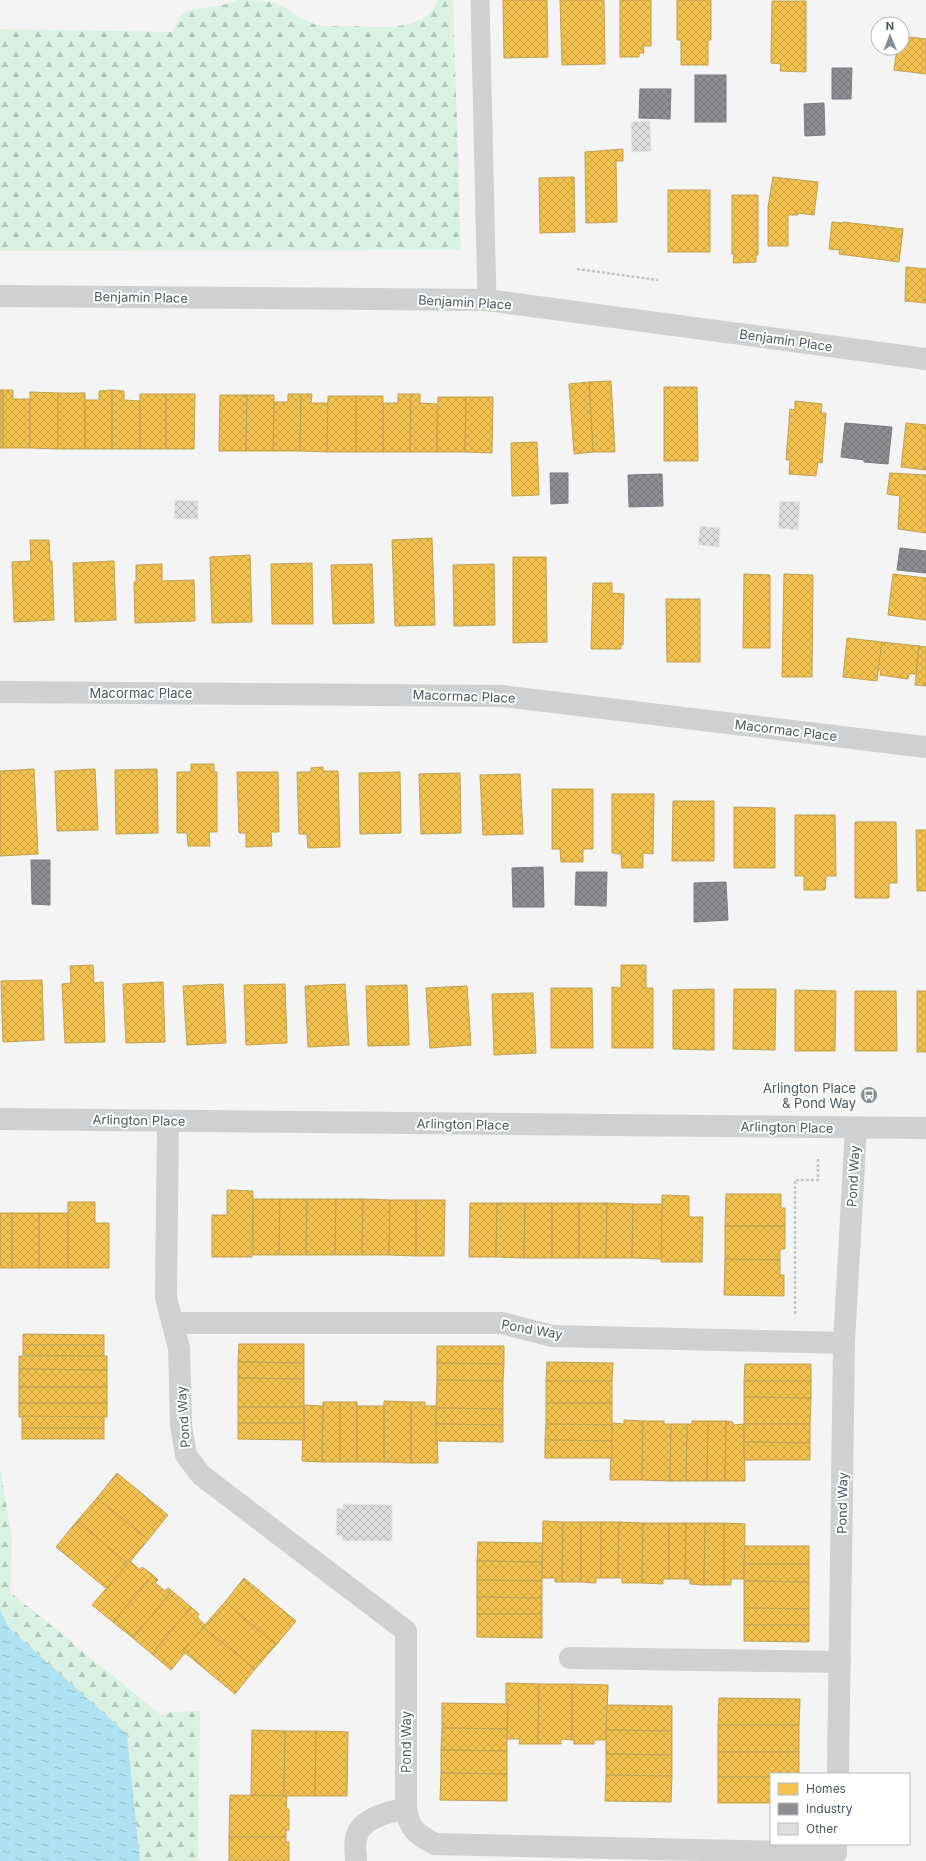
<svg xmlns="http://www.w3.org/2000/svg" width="926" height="1861" font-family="Inter,sans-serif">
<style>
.forest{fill:url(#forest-firs)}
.water{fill:url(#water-ripples)}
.homes{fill:url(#homes-cross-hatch);stroke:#c0a154}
.industry{fill:url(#industry-cross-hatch);stroke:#797c83}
.building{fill:url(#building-cross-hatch);stroke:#e5e6e7}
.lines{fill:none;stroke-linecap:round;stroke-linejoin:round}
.path{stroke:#bcc7c4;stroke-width:2.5;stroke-dasharray:3 2;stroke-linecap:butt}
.service{stroke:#ced0d2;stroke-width:19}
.minor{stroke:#ced0d2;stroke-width:22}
.labels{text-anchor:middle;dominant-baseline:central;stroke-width:4;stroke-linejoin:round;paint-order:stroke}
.street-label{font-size:13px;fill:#4a5661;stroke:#fff}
.poi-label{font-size:13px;fill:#4a5661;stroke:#fff;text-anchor:end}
</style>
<defs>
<pattern id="forest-firs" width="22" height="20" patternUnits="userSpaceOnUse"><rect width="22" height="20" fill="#d9f2e3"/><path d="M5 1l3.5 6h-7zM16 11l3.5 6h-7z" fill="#b2c7bb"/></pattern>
<pattern id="water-ripples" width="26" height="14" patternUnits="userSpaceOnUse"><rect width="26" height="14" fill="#aee2f0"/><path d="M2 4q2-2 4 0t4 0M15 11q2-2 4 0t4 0" fill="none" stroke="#90bac6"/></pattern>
<pattern id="homes-cross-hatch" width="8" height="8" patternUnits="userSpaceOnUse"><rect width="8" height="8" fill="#f2c14e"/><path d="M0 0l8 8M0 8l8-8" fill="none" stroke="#c6a044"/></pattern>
<pattern id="industry-cross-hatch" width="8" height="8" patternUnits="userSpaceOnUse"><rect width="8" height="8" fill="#8d8d92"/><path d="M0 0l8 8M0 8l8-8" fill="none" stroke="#75767b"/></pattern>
<pattern id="building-cross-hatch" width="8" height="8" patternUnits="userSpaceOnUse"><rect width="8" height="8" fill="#ddddde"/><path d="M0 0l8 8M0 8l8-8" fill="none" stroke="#b5b6b7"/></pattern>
</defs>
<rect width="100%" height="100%" fill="#f4f4f4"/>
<g class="forest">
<path d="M238,0C250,0 266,0 277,3C292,11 300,20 317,25C327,27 340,26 351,26C379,27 426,33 438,0H453L461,250L0,251V29L173,32C182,6 190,10 214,7C222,6 230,2 238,0Z"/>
<polygon points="0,1468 12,1539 10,1592 161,1715 172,1712 200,1711 198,1861 140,1861 127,1734 9,1628 0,1609"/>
</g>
<polygon class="water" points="0,1609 9,1628 127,1734 140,1861 0,1861"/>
<g class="homes">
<polygon points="503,0 547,0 548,57 504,58"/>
<polygon points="560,0 604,0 605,64 562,65"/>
<polygon points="620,0 651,0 651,46 643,46 644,53 639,53 639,57 620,57"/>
<polygon points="677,0 711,0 711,40 708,40 708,65 681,65 681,40 677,40"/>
<polygon points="772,1 806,1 806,72 780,71 781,64 771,63"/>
<polygon points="902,36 926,39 926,74 894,70 897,48 902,48"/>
<polygon points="623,149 623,161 616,161 617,222 586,223 585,152"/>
<polygon points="574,177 575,232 540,233 539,178"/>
<polygon points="773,177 818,182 814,215 798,213 798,215 788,215 788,246 768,246 768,207"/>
<rect x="668" y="190" width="42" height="62"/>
<polygon points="732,195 758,195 758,255 756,255 756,262 733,263 734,254 732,254"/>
<polygon points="832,222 843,223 843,222 903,229 899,262 839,254 840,250 829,249"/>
<polygon points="906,267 926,269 926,303 905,301"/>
<polygon points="611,381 615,452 593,452 589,382"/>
<polygon points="589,382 593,452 574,454 569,384"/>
<polygon points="664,387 697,387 698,461 664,461"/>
<rect x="0" y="390" width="3" height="58"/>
<polygon points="3,390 13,390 13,399 30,399 30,448 3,448"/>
<polygon points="112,390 124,391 124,400 140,401 140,449 112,449"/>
<polygon points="112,390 112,449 85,449 85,400 99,400 99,391"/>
<polygon points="30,392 58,393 58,449 30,448"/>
<rect x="58" y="393" width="27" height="56"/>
<rect x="140" y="394" width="26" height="55"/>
<polygon points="166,394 195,394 194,449 166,449"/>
<polygon points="288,394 301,394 300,451 273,451 274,402 288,402"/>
<polygon points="301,394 312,394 311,403 328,403 327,452 300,451"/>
<polygon points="398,394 411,394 410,452 383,452 383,403 398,403"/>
<polygon points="411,394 420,394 420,403 437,404 437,452 410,452"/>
<polygon points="220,395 247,395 246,451 219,451"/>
<polygon points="247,395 274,395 273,451 246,451"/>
<polygon points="328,396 356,396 356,452 327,452"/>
<rect x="356" y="396" width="27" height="56"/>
<polygon points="438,397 466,397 465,452 437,452"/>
<polygon points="466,397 493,397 492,453 465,452"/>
<polygon points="795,401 822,404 821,413 826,413 822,463 818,462 816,476 789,474 790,460 786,460 790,409 795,410"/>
<polygon points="906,423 926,425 926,470 901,467"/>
<polygon points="537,442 539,495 512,496 511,443"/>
<polygon points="890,473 926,475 926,533 898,529 900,496 887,494"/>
<polygon points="432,538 435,625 395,626 392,540"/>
<polygon points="30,540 49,540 50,561 52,561 54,620 14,622 12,562 31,561"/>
<polygon points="250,555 252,622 212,623 210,557"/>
<polygon points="513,557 546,557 547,642 513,643"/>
<polygon points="114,561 116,620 75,622 73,563"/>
<polygon points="312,563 313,624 272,624 271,564"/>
<polygon points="162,564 162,581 194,580 195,621 135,623 134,582 136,582 136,565"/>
<polygon points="372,564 374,623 333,624 331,565"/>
<polygon points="494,564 495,625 454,626 453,565"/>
<polygon points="744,574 770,575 770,648 743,648"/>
<polygon points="784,574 813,575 812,677 782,677"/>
<polygon points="893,574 926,578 926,620 888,615"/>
<polygon points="593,583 612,583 612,593 624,594 623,645 621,644 621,649 591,649"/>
<polygon points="666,599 700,599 700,662 667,662"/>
<polygon points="847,638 882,642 877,681 843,677"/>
<polygon points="882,642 919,646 916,674 909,674 908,679 880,675 881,670 878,670"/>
<polygon points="919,646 926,647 926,686 915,685"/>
<polygon points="191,764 214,764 214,772 217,772 217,832 209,832 210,846 188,846 187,833 177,833 177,772 191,772"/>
<polygon points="323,767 323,771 338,771 340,847 308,848 307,834 299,834 297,772 311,772 311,768"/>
<polygon points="34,769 38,854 0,856 0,771"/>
<polygon points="95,769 98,830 57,831 55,771"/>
<polygon points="157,769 158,833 116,834 115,770"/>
<polygon points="237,772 278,772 279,832 271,832 272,846 246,847 246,833 239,833"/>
<polygon points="400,772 401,833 360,834 359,773"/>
<polygon points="460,773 461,833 421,834 419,774"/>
<polygon points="520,774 523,834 483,835 480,775"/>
<polygon points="552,789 593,789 593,849 583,849 583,862 561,862 560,849 552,849"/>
<polygon points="612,794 654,794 653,854 643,853 643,868 622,868 621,854 612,853"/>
<polygon points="673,801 714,801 714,861 672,861"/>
<polygon points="734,807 775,808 775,868 734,868"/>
<polygon points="795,815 835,815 836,876 826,876 825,890 804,890 804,876 795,876"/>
<polygon points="855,822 896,822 897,883 889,883 889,898 855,898"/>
<polygon points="916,830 926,830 926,891 917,891"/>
<polygon points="93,965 94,983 103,982 105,1042 65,1043 62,984 71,983 70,966"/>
<polygon points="621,965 646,965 646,988 653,988 653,1048 612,1048 612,987 621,988"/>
<polygon points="42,980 44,1040 3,1042 1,981"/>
<polygon points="163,982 165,1042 126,1043 123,984"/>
<polygon points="223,984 226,1043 187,1045 183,986"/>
<polygon points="285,984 287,1043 246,1045 244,985"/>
<polygon points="345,984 349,1045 308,1047 305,986"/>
<polygon points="407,985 409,1045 368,1046 366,986"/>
<polygon points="467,986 471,1045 430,1048 426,988"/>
<polygon points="551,988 592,988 593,1048 551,1048"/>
<polygon points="714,989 714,1050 673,1049 673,990"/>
<polygon points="734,989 776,989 775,1050 733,1049"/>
<polygon points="795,990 836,991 835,1051 795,1051"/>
<polygon points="855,991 896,991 897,1051 855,1051"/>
<rect x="917" y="991" width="9" height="61"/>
<polygon points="533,993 536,1053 494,1055 492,994"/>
<polygon points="227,1190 253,1191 252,1257 212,1257 212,1215 227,1215"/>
<polygon points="726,1194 781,1194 781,1208 785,1208 785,1226 725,1226"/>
<polygon points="662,1195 689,1196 689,1217 703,1217 702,1262 661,1262"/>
<polygon points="253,1199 280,1199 279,1255 253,1255"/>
<polygon points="280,1199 307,1199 306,1255 279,1255"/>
<polygon points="307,1199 336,1199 335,1255 306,1255"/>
<polygon points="336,1199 363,1199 362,1255 335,1255"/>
<polygon points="363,1199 390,1200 389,1255 362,1255"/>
<polygon points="390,1200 416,1200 416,1256 389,1255"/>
<polygon points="416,1200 445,1200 444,1256 416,1256"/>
<polygon points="68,1202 95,1202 95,1223 109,1223 109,1268 68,1268"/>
<polygon points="470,1203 497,1203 496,1257 469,1257"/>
<polygon points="497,1203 525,1203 524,1258 496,1257"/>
<polygon points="525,1203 552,1203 552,1258 524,1258"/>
<rect x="552" y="1203" width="27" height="55"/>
<polygon points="579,1203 607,1203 606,1258 579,1258"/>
<polygon points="607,1203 633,1204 632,1258 606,1258"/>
<polygon points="633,1204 662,1204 661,1259 632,1258"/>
<rect x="0" y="1213" width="12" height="55"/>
<rect x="12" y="1213" width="27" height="55"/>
<rect x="39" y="1213" width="29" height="55"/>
<polygon points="725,1226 785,1226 785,1249 780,1249 780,1260 725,1259"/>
<polygon points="725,1259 780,1260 780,1275 784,1275 784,1296 724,1295"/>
<polygon points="23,1334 104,1335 104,1345 23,1345"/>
<polygon points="239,1344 304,1344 304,1363 238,1362"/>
<polygon points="23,1345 104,1345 104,1356 23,1355"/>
<polygon points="437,1346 504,1346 504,1364 437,1363"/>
<polygon points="19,1356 107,1356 107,1370 19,1369"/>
<polygon points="238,1362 304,1363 304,1379 238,1378"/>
<polygon points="547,1362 613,1363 612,1381 546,1381"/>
<polygon points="437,1363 504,1364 503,1381 437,1380"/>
<polygon points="745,1364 811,1364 811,1381 744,1381"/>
<polygon points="19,1369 107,1370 107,1387 19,1387"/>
<polygon points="238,1378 304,1379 304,1407 238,1407"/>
<polygon points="437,1380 503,1381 503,1409 436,1408"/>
<rect x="546" y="1381" width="66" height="22"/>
<polygon points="744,1381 811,1381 811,1398 744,1397"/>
<rect x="19" y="1387" width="88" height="16"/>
<polygon points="744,1397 811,1398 810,1424 744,1424"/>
<polygon points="384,1401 411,1402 411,1463 384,1462"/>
<polygon points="323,1402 340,1402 340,1462 322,1462"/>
<rect x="340" y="1402" width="17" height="60"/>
<polygon points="411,1402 425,1402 425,1406 436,1406 438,1463 411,1463"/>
<rect x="19" y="1403" width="88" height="14"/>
<polygon points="546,1403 612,1403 612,1425 546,1424"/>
<polygon points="304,1405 323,1406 322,1462 302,1461"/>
<rect x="357" y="1406" width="27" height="56"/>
<rect x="238" y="1407" width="66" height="16"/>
<polygon points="436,1408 503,1409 503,1425 436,1424"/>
<polygon points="22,1416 104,1417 104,1428 22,1428"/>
<polygon points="624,1420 643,1421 642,1480 610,1480 612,1423 624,1424"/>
<polygon points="643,1421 664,1421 664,1424 671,1424 670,1481 642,1480"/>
<polygon points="692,1421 708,1421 707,1481 686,1481 687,1424 692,1424"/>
<polygon points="708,1421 726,1421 725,1481 707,1481"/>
<polygon points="726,1421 733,1422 733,1425 744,1424 745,1481 725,1481"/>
<polygon points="238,1423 304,1423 304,1440 238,1439"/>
<polygon points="436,1424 503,1425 503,1442 436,1441"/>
<polygon points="546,1424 612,1425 612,1441 545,1440"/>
<polygon points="671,1424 687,1424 686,1481 670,1481"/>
<polygon points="744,1424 810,1424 810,1443 744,1442"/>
<rect x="22" y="1428" width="82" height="11"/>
<polygon points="545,1440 612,1441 612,1458 545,1458"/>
<polygon points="744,1442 810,1443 810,1460 744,1460"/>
<polygon points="117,1473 168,1515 148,1540 97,1498"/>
<polygon points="97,1498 148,1540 128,1564 77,1521"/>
<polygon points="77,1521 128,1564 107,1589 56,1547"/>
<polygon points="543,1521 563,1522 562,1582 555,1582 555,1578 542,1578"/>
<polygon points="563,1522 581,1522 581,1582 562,1582"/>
<polygon points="581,1522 601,1522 601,1578 596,1578 596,1583 581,1582"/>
<polygon points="601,1522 619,1522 618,1578 601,1578"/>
<polygon points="619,1522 643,1523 642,1583 622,1583 622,1578 618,1578"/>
<polygon points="643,1523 669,1523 669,1579 663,1579 663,1584 642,1583"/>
<polygon points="669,1523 686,1523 685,1579 669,1579"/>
<polygon points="686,1523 705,1523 704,1585 690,1584 690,1579 685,1579"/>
<polygon points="705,1523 724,1523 724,1585 704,1585"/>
<polygon points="724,1523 745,1524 744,1579 731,1579 731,1585 724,1585"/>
<polygon points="478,1542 543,1543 542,1562 477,1561"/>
<polygon points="745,1546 809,1546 809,1564 744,1564"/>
<polygon points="130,1561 140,1570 142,1567 153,1575 113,1622 92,1605"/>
<polygon points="477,1561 542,1562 542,1581 477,1580"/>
<polygon points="744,1564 809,1564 809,1582 744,1581"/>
<polygon points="153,1575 158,1580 155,1583 165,1591 168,1588 172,1591 133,1638 113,1622"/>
<polygon points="244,1578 296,1621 276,1645 225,1602"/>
<polygon points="477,1580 542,1581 542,1598 477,1597"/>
<polygon points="744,1581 809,1582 809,1609 744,1608"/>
<polygon points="172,1591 191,1607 152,1654 133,1638"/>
<polygon points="477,1597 542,1598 542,1614 477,1614"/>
<polygon points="225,1602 276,1645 255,1669 203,1627"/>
<polygon points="191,1607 199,1614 197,1617 205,1625 183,1651 185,1653 171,1670 152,1654"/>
<polygon points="744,1608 809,1609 809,1625 744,1625"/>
<polygon points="477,1614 542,1614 542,1638 477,1637"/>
<polygon points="744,1625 809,1625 809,1642 744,1641"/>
<polygon points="203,1627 255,1669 235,1694 183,1651"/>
<polygon points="506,1683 539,1684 538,1744 519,1744 520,1739 507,1739 508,1704 506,1704"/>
<polygon points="539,1684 572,1684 572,1740 561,1739 561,1744 538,1744"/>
<polygon points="572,1684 608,1685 606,1740 594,1740 594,1744 574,1744 574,1740 572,1740"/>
<polygon points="719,1698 800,1699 799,1725 718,1725"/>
<polygon points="442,1703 508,1704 507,1729 442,1728"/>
<polygon points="607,1705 672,1706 672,1731 606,1730"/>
<rect x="718" y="1725" width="81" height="27"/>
<polygon points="442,1728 507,1729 507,1751 441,1750"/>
<polygon points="252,1730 285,1731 284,1796 251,1795"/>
<polygon points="606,1730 672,1731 672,1755 606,1754"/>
<polygon points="285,1731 316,1731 315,1796 284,1796"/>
<polygon points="316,1731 348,1732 347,1796 315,1796"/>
<polygon points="441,1750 507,1751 507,1774 441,1773"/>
<polygon points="718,1752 799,1752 799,1774 771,1774 771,1777 718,1777"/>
<polygon points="606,1754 672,1755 672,1776 606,1775"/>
<polygon points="441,1773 507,1774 507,1801 440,1800"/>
<polygon points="606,1775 672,1776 671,1802 605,1801"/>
<rect x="718" y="1777" width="53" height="26"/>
<polygon points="230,1795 287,1796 286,1809 289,1809 289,1830 286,1830 286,1837 229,1837"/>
<polygon points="229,1837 286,1837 286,1842 289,1842 289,1861 229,1861"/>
</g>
<g class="industry">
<polygon points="832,68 852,68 851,99 832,99"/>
<rect x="695" y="75" width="31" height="47"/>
<polygon points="640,89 671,89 670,119 639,118"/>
<polygon points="824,103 825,135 805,136 804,104"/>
<polygon points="845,423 892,427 888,464 864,462 864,460 841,457"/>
<polygon points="550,473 568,473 568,503 551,504"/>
<polygon points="662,474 663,506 629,507 628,475"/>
<polygon points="900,548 926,551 926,573 897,570"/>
<polygon points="31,860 50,860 50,905 32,904"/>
<polygon points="543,867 544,907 513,907 512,868"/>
<polygon points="576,872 607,872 606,906 575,905"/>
<polygon points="726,882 728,920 694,922 694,883"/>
</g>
<g class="building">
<polygon points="650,121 651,151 632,152 631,122"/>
<polygon points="175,500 198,501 198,519 174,519"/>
<polygon points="780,501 800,502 798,530 778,528"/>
<polygon points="700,526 720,528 719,547 698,545"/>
<polygon points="343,1504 392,1505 392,1541 342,1541 342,1536 336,1535 337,1508 343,1509"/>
</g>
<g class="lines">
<g class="path">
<polyline points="577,269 658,280"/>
<polyline points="795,1314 795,1180 818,1180 818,1159"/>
</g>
<polyline class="service" points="480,0 487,300"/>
<g class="minor">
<polyline points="0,296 487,300 926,359"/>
<polyline points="0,692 502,696 926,747"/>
<polyline points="0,1119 926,1128"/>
<path d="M168,1121L166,1298L179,1348L181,1425L186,1455L201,1475L406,1631V1808C409,1829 416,1834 435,1844L836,1853V1844"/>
<polyline points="173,1323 502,1323 552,1336 844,1343"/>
<polyline points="570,1658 840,1662"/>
<polyline points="838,1774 844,1343 856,1128"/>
<path d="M356,1861C356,1854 354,1846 356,1839C360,1817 388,1813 406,1808"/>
</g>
</g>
<defs>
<g id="bus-disc" transform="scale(0.9)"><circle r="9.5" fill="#868d94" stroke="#fff"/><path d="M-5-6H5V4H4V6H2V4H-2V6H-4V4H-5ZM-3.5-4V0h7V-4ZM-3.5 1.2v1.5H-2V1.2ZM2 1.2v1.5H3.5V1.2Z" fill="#fff"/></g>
</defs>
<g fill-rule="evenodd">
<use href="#bus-disc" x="869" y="1095"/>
</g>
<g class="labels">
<g class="street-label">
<text transform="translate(141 297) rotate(1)">Benjamin Place</text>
<text transform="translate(465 302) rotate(3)">Benjamin Place</text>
<text transform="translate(786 340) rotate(8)">Benjamin Place</text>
<text x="141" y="693">Macormac Place</text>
<text transform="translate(464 696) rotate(2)">Macormac Place</text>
<text transform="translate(786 730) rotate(7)">Macormac Place</text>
<text transform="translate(139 1120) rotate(1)">Arlington Place</text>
<text transform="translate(463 1124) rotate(1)">Arlington Place</text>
<text transform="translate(787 1127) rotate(1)">Arlington Place</text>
<text transform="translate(853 1176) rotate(-87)">Pond Way</text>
<text transform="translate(532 1329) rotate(10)">Pond Way</text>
<text transform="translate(183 1417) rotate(-94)">Pond Way</text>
<text transform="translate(842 1503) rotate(-89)">Pond Way</text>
<text transform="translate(406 1742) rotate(-90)">Pond Way</text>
</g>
<g class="poi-label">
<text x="856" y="1088">Arlington Place<tspan x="856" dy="15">&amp; Pond Way</tspan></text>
</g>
</g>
<rect x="770" y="1773" width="140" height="72" fill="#ffffff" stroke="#b7bbc0"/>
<rect x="778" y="1783" width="20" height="12" fill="#f2c14e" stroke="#b7bbc0"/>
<text x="806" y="1793" font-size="12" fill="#4a5661">Homes</text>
<rect x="778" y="1803" width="20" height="12" fill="#8d8d92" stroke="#b7bbc0"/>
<text x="806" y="1813" font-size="12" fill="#4a5661">Industry</text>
<rect x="778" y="1823" width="20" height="12" fill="#ddddde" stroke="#b7bbc0"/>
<text x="806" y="1833" font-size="12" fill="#4a5661">Other</text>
<g transform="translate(890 36) rotate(359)"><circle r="19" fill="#ffffff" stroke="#b7bbc0"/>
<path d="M0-3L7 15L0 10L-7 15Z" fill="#868d94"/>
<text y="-6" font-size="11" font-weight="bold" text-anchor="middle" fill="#4a5661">N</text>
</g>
</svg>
